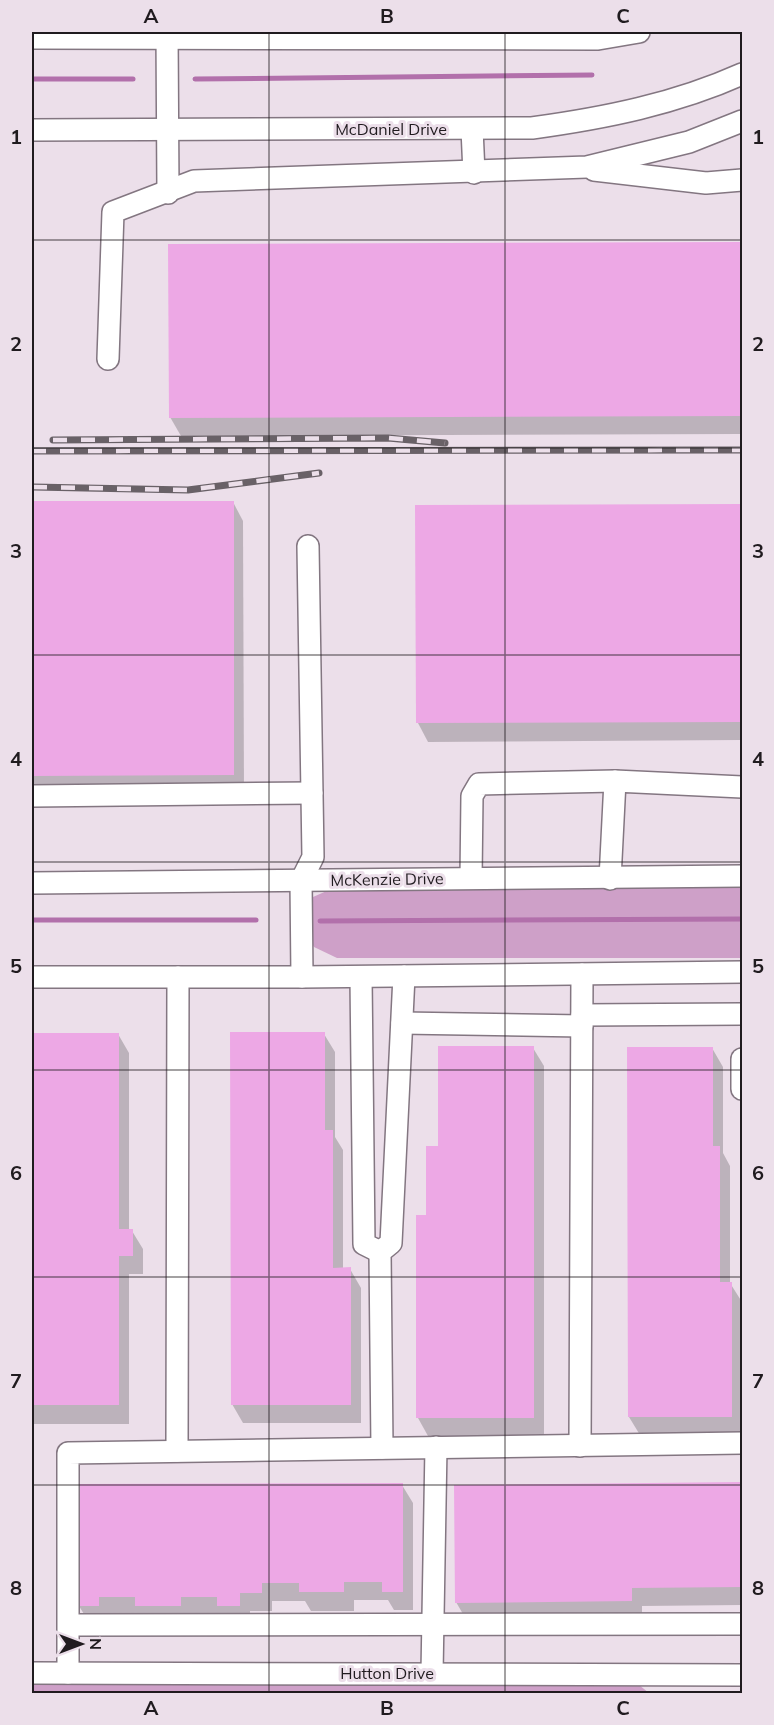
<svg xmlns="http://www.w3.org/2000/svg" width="774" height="1725" font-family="Mulish,sans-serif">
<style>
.green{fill:#cea0c8}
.shadow{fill:#0003}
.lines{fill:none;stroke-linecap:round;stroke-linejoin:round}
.stream{stroke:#b270ab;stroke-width:5}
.building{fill:#eda8e5}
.minor-casing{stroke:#837681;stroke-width:24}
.minor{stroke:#fff;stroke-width:21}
.rail-casing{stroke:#696167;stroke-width:7}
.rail{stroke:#ecdfea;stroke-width:4.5;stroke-dasharray:14;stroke-linecap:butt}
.grid{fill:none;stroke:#201b1f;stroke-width:1.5;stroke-opacity:0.55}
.labels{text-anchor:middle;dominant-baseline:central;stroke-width:6;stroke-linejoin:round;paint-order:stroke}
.street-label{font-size:16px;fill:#201b1f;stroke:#ecdfea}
.neatline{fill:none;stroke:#201b1f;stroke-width:2}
.grid-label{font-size:20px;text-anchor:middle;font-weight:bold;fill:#201b1f}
</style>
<rect width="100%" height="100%" fill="#ecdfea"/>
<g class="green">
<polygon points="338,886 742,886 742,958 337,958 314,947 308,937 307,910 313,897"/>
<polygon points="32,1681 634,1681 649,1693 32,1694"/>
</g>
<g class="shadow">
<polygon points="742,244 742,434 181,436 170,417 170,246"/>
<polygon points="233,502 243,521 244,793 32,794 32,503"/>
<polygon points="742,505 742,740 428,742 418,723 417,507"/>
<polygon points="32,1034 118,1034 129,1053 129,1231 132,1231 143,1249 143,1274 129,1274 129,1424 32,1424"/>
<polygon points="324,1034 335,1052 335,1137 343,1150 343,1269 350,1269 361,1288 361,1423 243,1423 232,1404"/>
<polygon points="533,1048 544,1066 544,1437 428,1436 418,1418 428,1217 439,1148"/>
<polygon points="712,1048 723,1067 723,1153 730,1166 730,1283 742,1302 742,1435 640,1435 629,1417"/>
<polygon points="742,1483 742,1605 642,1606 642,1619 467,1621 456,1602 455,1486"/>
<polygon points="402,1485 413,1503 413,1610 394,1610 388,1600 354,1600 354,1611 311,1611 305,1601 272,1601 272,1611 250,1611 250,1624 90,1624 79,1606 78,1486"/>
</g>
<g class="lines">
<g class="stream">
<polyline points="32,79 133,79"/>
<polyline points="195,79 592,75"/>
<polyline points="32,920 256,920"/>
<polyline points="320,921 742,919"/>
</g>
</g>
<g class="building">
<polygon points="742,242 742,416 169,418 168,244"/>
<polygon points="32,501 234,501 234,775 32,776"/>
<polygon points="742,504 742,722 416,723 415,505"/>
<polygon points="230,1032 325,1032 325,1130 333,1130 333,1268 351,1267 351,1405 231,1405"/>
<polygon points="32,1033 119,1033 119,1229 133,1229 133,1256 119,1256 119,1405 32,1405"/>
<polygon points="438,1046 534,1046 534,1418 416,1418 416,1215 426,1215 426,1146 438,1146"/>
<polygon points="627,1047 713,1047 713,1146 720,1146 720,1282 732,1282 732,1417 628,1417"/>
<polygon points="742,1482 742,1587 632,1588 632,1601 455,1603 454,1485"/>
<polygon points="403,1483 403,1592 382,1592 382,1582 344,1582 344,1592 299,1592 299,1583 262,1583 262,1593 240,1593 240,1606 217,1606 217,1597 181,1597 181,1606 135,1606 135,1597 99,1597 99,1606 77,1606 77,1484"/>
</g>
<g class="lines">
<g class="minor-casing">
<g id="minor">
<polyline points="167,32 168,193"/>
<polyline points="32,38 598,39 639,32"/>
<polyline points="472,129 474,173"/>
<path d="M32,130L532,128C605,118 675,104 742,74"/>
<polyline points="594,170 706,183 742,180"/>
<polyline points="108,359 113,212 194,181 587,167 689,142 742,121"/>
<polyline points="32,796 312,793"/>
<polyline points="471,878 472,796 479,784 615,781"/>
<polyline points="610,879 615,781 742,787"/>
<polyline points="32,883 742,876"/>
<polyline points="32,977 302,977 742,972"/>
<polyline points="302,977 301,881 313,857 308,546"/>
<polyline points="361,977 364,1244 380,1252"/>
<polyline points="582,1015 742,1014"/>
<polyline points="402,1023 582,1026"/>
<polyline points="742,1059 742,1089"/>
<polyline points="580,1446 582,974"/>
<polyline points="382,1448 380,1252 391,1243 404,976"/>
<polyline points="177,1451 178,977"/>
<polyline points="70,1625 742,1624"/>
<polyline points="32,1673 742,1675"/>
<polyline points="68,1673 68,1453 742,1443"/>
<polyline points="432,1673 436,1447"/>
</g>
</g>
<use href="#minor" class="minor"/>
<g class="rail-casing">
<g id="rail">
<polyline points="53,440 388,438 445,443"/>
<polyline points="32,451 742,450"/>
<polyline points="33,487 188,490 319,473"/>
</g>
</g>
<use href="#rail" class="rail"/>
</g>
<path class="grid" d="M269,32V1694M505,32V1694M32,240H742M32,448H742M32,655H742M32,862H742M32,1070H742M32,1277H742M32,1485H742"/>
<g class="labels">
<g class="street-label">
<text x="391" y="129">McDaniel Drive</text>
<text transform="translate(387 879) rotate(-1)">McKenzie Drive</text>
<text x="387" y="1673">Hutton Drive</text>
</g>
</g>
<rect width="774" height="1725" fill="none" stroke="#ecdfea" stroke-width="66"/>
<g transform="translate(81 1644) rotate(90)" stroke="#ecdfea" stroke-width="4.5" paint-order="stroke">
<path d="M0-4.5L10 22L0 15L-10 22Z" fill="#201b1f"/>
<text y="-9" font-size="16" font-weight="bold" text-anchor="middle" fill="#201b1f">N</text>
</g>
<rect x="33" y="33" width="708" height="1659" class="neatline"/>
<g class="grid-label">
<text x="151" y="23">A</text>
<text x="387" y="23">B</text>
<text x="623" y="23">C</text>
<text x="16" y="144">1</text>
<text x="758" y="144">1</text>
<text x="16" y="351">2</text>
<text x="758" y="351">2</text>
<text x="16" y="558">3</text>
<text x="758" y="558">3</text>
<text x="16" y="766">4</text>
<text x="758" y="766">4</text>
<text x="16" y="973">5</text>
<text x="758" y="973">5</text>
<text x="16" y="1180">6</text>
<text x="758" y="1180">6</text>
<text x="16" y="1388">7</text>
<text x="758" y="1388">7</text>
<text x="16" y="1595">8</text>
<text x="758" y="1595">8</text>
<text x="151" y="1715">A</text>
<text x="387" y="1715">B</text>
<text x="623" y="1715">C</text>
</g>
</svg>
